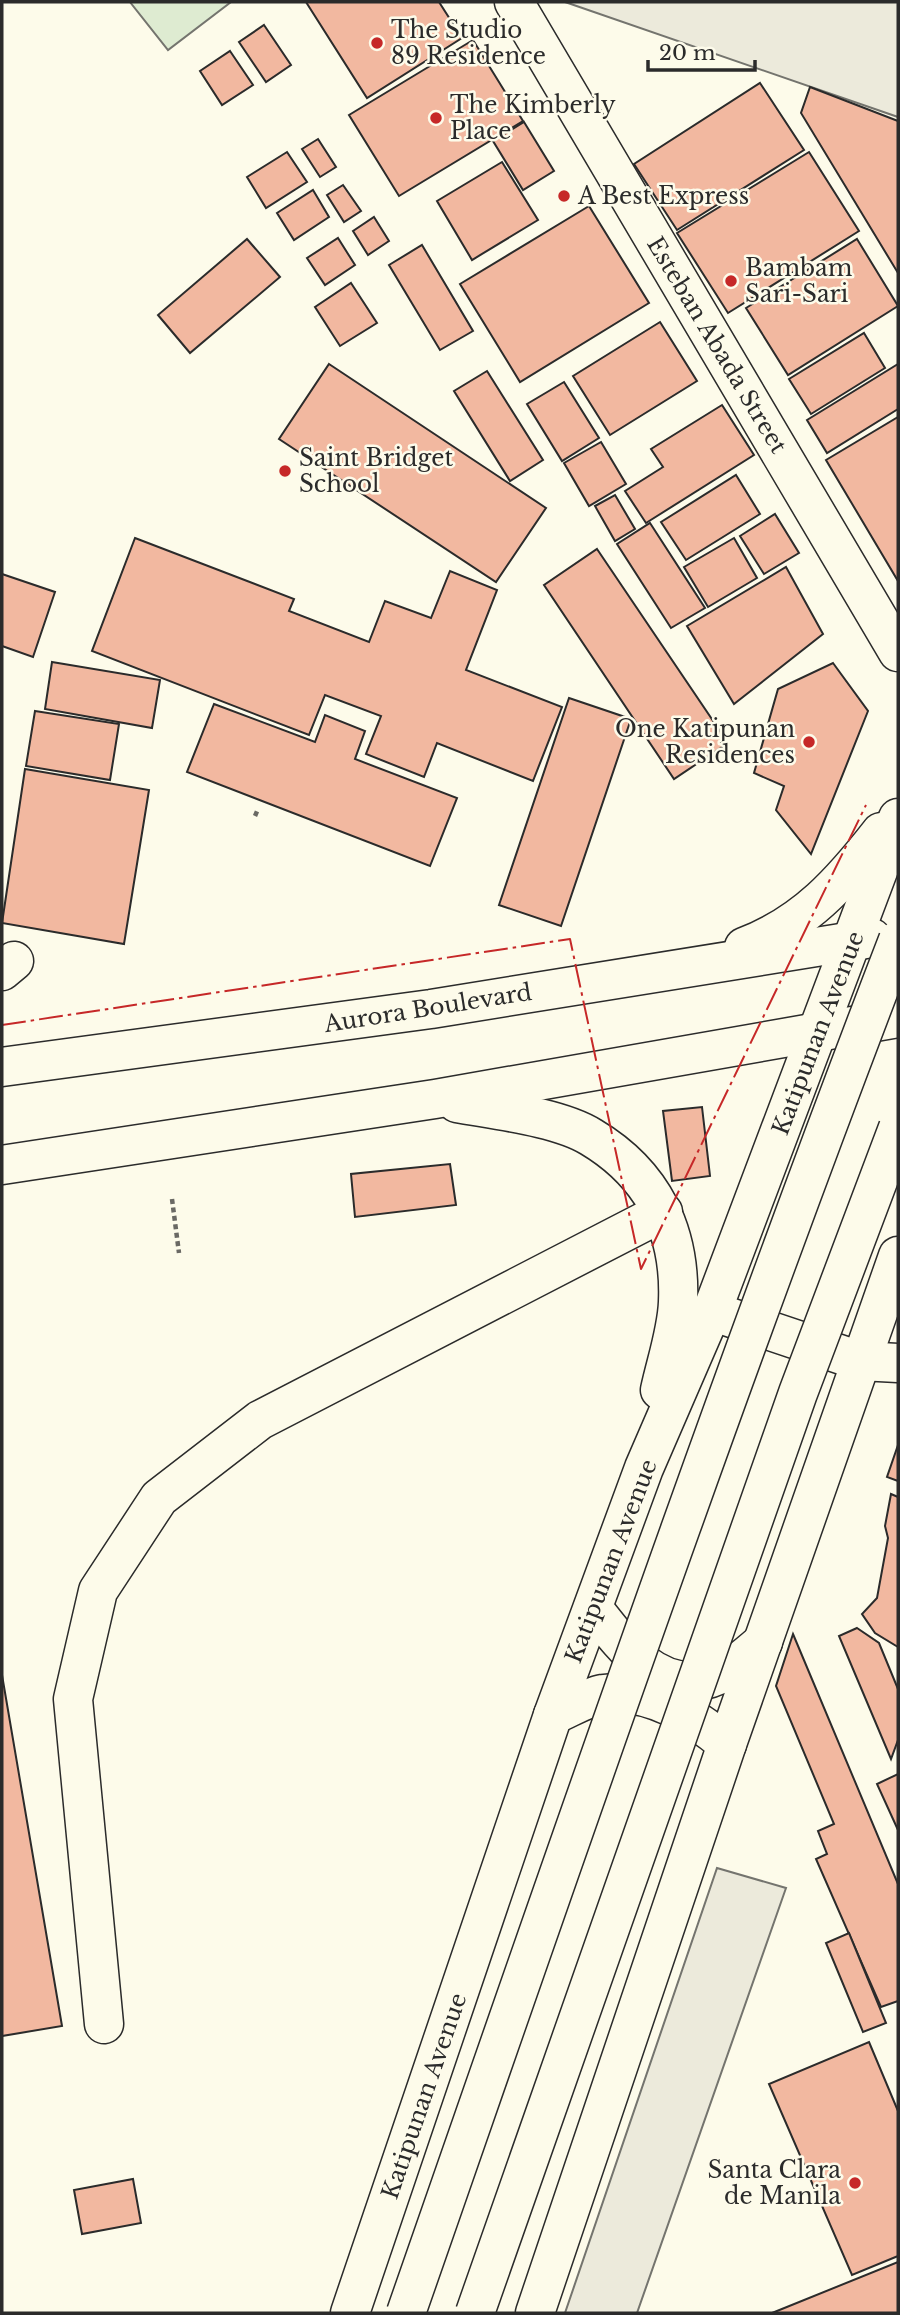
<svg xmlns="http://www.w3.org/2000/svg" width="900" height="2315" font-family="'Libre Baskerville',serif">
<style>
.green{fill:#deebd1;stroke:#74746e;stroke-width:2}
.parking{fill:#eceadb;stroke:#74746e;stroke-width:2}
.building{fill:#f2b8a0;stroke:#2b2b2b;stroke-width:2}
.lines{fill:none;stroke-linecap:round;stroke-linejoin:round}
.minor-casing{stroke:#2b2b2b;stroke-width:41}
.major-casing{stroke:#2b2b2b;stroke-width:41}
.path{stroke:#6a6964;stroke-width:4.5;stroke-dasharray:5 3.5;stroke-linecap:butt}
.minor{stroke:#fdfbea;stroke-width:38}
.major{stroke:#fdfbea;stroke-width:38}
.major-bridge-casing{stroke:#2b2b2b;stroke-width:41;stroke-linecap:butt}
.major-bridge{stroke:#fdfbea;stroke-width:38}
.power{stroke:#c62828;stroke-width:2;stroke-dasharray:24 5 3.5 5;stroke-linecap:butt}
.poi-dot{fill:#c62828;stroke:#fdfbea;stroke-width:2.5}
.labels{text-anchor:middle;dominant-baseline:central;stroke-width:5;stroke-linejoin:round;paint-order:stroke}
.poi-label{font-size:23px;fill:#2b2b2b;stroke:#fdfbea;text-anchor:start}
.street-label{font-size:23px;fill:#2b2b2b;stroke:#fdfbea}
</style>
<rect width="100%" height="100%" fill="#fdfbea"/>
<polygon class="green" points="130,2 231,2 168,50"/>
<g class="parking">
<polygon points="565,2 898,2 898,117"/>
<polygon points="717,1868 786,1888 637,2313 565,2313"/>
</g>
<g class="building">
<polygon points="306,2 439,2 462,38 367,98"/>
<polygon points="264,25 291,65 266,82 239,42"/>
<polygon points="473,40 523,121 399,196 349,115"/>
<polygon points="230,51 253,85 222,105 200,71"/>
<polygon points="760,83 804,150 677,230 634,164"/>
<polygon points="810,87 898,121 898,273 801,113"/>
<polygon points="524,122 554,171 523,190 493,141"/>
<polygon points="318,139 336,167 320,177 302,149"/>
<polygon points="287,152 307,182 266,208 247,177"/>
<polygon points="809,152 859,231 728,313 677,233"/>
<polygon points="502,162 538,220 472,260 437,201"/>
<polygon points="343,185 361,211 344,222 327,195"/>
<polygon points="313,190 329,217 294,240 277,213"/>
<polygon points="589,206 649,303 520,382 460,284"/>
<polygon points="374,217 389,241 368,255 353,231"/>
<polygon points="338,238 355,265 325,285 307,258"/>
<polygon points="247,239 280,277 190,353 158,315"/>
<polygon points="857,239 898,306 788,375 746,308"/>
<polygon points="422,245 473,331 440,350 389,265"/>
<polygon points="351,283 377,323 340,346 315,307"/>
<polygon points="660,322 697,381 610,435 573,376"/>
<polygon points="864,333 885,368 811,414 789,379"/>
<polygon points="329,364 546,508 496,582 279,439"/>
<polygon points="898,364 898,409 827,453 807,420"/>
<polygon points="487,371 543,460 510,481 454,391"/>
<polygon points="564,382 599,438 562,461 527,404"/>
<polygon points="722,405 754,455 646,523 625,491 663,467 651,449"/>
<polygon points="898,417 898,581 826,460"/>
<polygon points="601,442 626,484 589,506 564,463"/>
<polygon points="736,475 760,514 686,560 661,522"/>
<polygon points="615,495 635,529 615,541 595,506"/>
<polygon points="775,514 799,553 764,574 740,536"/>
<polygon points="650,523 705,608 671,628 617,544"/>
<polygon points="135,538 294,599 289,611 369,642 385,601 431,618 450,571 497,590 466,670 562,707 533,781 437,743 424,777 366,754 381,716 325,695 309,735 92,651"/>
<polygon points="734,538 757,578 708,607 684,567"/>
<polygon points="597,549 728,743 674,779 544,585"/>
<polygon points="786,567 823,634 734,704 687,626"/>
<polygon points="2,574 55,592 33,657 2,646"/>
<polygon points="52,662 160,680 152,728 45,709"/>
<polygon points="833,663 868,711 811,854 776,810 784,786 754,773 778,689"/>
<polygon points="569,698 631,719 561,926 499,905"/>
<polygon points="214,704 315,742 325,715 365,731 355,759 457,798 430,866 187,772"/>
<polygon points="35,711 119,724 110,780 26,766"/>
<polygon points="25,769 149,790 124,944 2,923"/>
<polygon points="702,1107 710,1176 672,1181 663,1111"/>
<polygon points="450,1164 456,1205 355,1217 351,1174"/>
<polygon points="898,1445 898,1481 887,1477"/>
<polygon points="891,1494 898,1497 898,1647 875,1633 862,1614 877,1598 888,1538 885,1526"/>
<polygon points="857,1628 879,1643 898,1689 898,1740 891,1759 839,1636"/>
<polygon points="793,1634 898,1884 898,2001 881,2007 816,1859 827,1854 818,1831 834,1824 776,1686"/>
<polygon points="2,1675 62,2026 2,2036"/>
<polygon points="898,1774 898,1830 877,1784"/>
<polygon points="849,1933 886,2023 863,2032 826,1943"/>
<polygon points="869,2042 898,2111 898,2256 852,2275 769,2084"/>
<polygon points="133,2179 141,2223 82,2234 74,2190"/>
<polygon points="898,2262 898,2313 772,2313"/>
</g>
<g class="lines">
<g class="minor-casing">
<g id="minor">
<polyline points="514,2 898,652"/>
<polyline points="2,971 14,961"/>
<polyline points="860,1361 898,1363"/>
<polyline points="104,2024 73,1699 98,1591 159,1498 260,1420 663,1212"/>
</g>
</g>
<g class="major-casing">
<g id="major">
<path d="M744,947C805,924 842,882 881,832"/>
<polyline points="2,1067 431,1009 872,938"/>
<path d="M457,1103C495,1110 559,1117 591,1137C653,1174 681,1231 678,1302C677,1331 666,1362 660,1390"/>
<polyline points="2,1165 435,1099 898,1018"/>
<polyline points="723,1315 848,1357"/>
<path d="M593,1608C620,1642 653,1690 704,1680C727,1675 746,1656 763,1642"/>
<path d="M553,1715C568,1709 587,1697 603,1694C650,1688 693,1716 727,1744"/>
<polyline points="350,2313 553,1715 644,1468 712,1311 898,818"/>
<polyline points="535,2313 727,1744 898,1256"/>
</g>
</g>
<g class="path">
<polyline points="255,816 258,809"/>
<polyline points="172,1199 179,1253"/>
</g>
<use href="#minor" class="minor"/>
<use href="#major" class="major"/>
<g class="major-bridge-casing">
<g id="major-bridge">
<path d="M406,2313C566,1854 723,1394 898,940"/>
<polyline points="475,2313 798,1393 898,1128"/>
</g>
</g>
<use href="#major-bridge" class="major-bridge"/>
<polyline class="power" points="2,1025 570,939 641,1269 866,805"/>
</g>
<g class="poi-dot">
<circle cx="377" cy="43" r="7"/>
<circle cx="436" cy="118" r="7"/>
<circle cx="564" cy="196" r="7"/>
<circle cx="731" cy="281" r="7"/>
<circle cx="285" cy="471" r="7"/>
<circle cx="809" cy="742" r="7"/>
<circle cx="855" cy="2183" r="7"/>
</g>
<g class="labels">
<g class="poi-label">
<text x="391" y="30">The Studio<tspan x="391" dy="26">89 Residence</tspan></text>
<text x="450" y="105">The Kimberly<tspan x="450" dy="26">Place</tspan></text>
<text x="578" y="196">A Best Express</text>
<text x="745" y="268">Bambam<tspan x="745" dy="26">Sari-Sari</tspan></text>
<text x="299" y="458">Saint Bridget<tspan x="299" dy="26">School</tspan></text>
<text x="795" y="729" text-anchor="end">One Katipunan<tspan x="795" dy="26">Residences</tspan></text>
<text x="841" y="2170" text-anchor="end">Santa Clara<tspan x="841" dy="26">de Manila</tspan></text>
</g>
<g class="street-label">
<text transform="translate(717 345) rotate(59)">Esteban Abada Street</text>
<text transform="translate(428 1008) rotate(-9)">Aurora Boulevard</text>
<text transform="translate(818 1033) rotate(-69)">Katipunan Avenue</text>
<text transform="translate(611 1561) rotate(-69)">Katipunan Avenue</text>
<text transform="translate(424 2096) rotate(-71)">Katipunan Avenue</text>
</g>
</g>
<rect width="900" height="2315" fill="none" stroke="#2b2b2b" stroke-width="7"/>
<path d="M648 60v10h107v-10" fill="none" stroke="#2b2b2b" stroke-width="3.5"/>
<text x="659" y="60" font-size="21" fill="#2b2b2b" stroke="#fdfbea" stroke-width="5" paint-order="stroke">20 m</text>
</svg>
